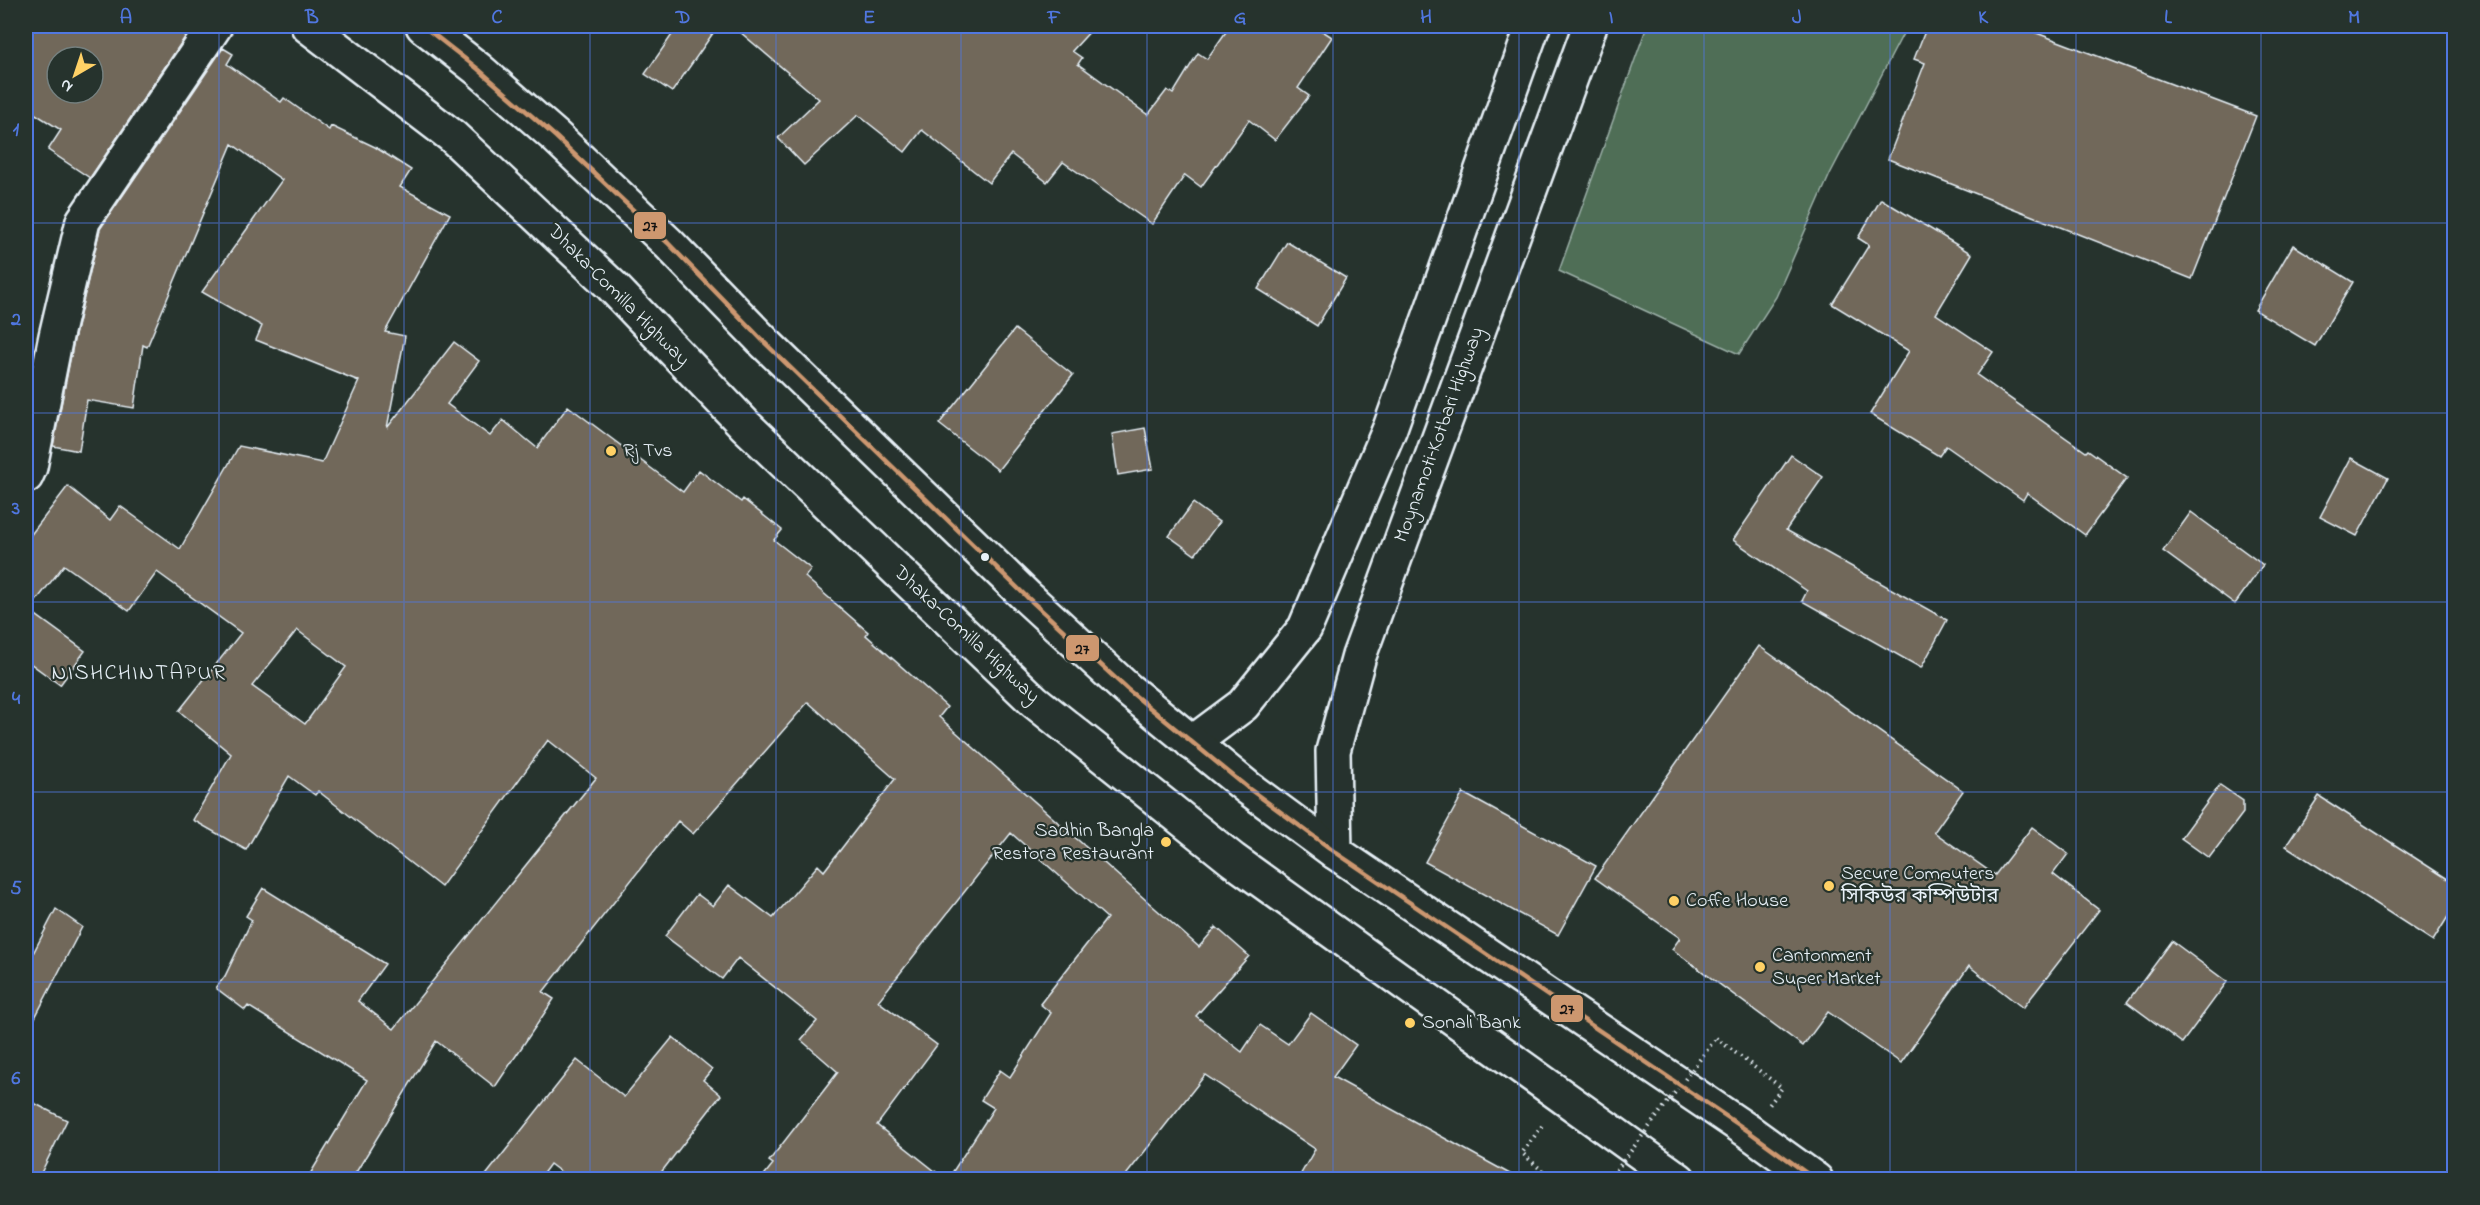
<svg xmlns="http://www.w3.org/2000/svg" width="2480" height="1205" font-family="'Indie Flower','Noto Sans Bengali',sans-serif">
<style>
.green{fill:#4f6e57;stroke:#9cb0a8;stroke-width:1.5}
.building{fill:#71685a;stroke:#e8f1f8;stroke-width:1.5;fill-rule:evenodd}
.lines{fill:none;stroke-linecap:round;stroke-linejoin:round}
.minor-casing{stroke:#e8f1f8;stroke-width:38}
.secondary-casing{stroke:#e8f1f8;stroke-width:38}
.trunk-casing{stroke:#e8f1f8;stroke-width:38}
.path{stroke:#e8f1f8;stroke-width:4;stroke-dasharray:1.5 4.5;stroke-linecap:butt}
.minor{stroke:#26332d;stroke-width:33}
.secondary{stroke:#26332d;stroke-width:33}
.trunk{stroke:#26332d;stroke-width:33}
.path-bridge{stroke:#e8f1f8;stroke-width:4;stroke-dasharray:1.5 4.5;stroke-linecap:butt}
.bus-1-casing{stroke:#26332d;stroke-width:9}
.bus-1{stroke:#cd976f;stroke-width:4.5}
.grid{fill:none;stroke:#5077e0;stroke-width:1.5;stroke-opacity:0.55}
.poi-dot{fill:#ffd166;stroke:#26332d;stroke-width:2}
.bus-dot{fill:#e8f1f8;stroke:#26332d;stroke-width:2}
.labels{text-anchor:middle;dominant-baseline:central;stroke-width:4.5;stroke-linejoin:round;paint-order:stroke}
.street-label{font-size:20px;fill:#e8f1f8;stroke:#26332d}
.poi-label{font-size:20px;fill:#e8f1f8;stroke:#26332d;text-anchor:start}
.quarter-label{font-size:22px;letter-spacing:1.5px;fill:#e8f1f8;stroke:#26332d}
.line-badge{stroke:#26332d;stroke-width:2}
.pale-badge-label{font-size:16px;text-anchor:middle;font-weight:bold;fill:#111}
.neatline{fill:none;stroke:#5077e0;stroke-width:2}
.grid-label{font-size:20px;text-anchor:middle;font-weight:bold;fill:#5077e0}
</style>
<rect width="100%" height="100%" fill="#26332d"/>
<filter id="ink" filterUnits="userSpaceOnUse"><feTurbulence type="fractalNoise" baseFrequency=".0167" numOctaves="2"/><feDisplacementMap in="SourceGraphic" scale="12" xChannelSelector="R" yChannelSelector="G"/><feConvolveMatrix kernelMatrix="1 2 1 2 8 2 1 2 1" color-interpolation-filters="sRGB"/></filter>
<g filter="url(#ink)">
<polygon class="green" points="1647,26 1907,26 1830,174 1776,297 1739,354 1559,271"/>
<g class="building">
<path d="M26,26H189L192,27L90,178L48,150L61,130L26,108ZM57,57H93V93H57Z"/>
<polygon points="678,26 718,26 672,92 645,74"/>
<polygon points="733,26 1095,26 1072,51 1082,58 1078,64 1148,115 1167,90 1173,94 1198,53 1207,59 1230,26 1315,26 1332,37 1298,88 1309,96 1275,140 1249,120 1201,187 1185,175 1152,224 1063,162 1047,182 1011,154 989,183 922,130 905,152 858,115 804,165 778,138 819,99"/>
<polygon points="1927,26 2018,26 2256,116 2192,279 1888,159 1925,63 1914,59"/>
<path d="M223,48L233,54L227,64L281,102L284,98L329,130L331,126L375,147L411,170L400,187L450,214L385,332L405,336L387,428L454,342L479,361L447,404L490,436L503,420L537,448L568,406L683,492L699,470L741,502L743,499L782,530L774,540L811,569L805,577L868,632L866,635L947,707L939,717L1199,947L1216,927L1249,956L1196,1016L1242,1052L1260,1025L1288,1044L1311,1013L1356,1045L1333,1077L1519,1179H1298L1315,1149L1205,1075L1123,1179H948L994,1108L981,1100L1000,1070L1010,1077L1051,1013L1040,1004L1107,918L1011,833L878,1001L937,1045L877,1125L945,1179H761L773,1164L769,1161L838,1072L801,1040L817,1021L738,958L722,979L665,936L697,894L713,906L729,885L773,918L818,865L824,871L895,779L808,702L693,834L678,821L543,992L554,999L495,1087L436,1041L352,1179H307L367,1080L248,1006L245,1010L216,988L225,976L252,920L246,916L263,888L385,964L358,1001L394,1029L596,778L548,740L441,887L318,791L315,795L289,776L246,850L193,820L231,754L179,711L241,633L157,572L129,611L64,565L29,610L85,651L60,685L26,660V541L68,486L110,520L120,506L180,549L239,446L322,463L359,381L256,340L262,326L202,292L282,180L232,144L147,347L143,345L134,408L87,400L79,451L53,446L74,340L100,229ZM297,630L346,667L305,724L252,686Z"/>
<polygon points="1881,199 1972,254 1936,314 1993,352 1977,375 2086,452 2088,450 2127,478 2085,535 2027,493 2023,500 1946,446 1939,456 1870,414 1909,351 1832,304 1869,245 1858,238"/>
<polygon points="1287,242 1346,278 1317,326 1258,289"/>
<polygon points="2293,245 2353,282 2315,346 2255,310"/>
<polygon points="1015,329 1073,375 998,470 939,424"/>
<polygon points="1145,428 1153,469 1118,475 1112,434"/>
<polygon points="1791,455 1823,477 1786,530 1947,620 1921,668 1802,601 1807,591 1733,540"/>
<polygon points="2351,458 2388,478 2357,536 2320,517"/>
<polygon points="1193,503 1219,522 1195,555 1169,536"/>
<polygon points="2191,512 2263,565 2235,604 2163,551"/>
<polygon points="1759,646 1963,791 1934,832 1995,875 2032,827 2068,854 2053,874 2099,910 2023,1008 1969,966 1901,1063 1828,1012 1803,1046 1672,949 1680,938 1595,878"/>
<polygon points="2220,785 2243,801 2243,813 2209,858 2181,838"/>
<polygon points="1463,793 1596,866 1558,935 1425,862"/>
<polygon points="2319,796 2454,883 2454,907 2433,941 2286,846"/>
<polygon points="56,909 82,927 26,1035 26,967"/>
<polygon points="2172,941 2227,982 2182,1043 2127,1002"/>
<polygon points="673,1037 712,1069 703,1080 721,1095 656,1179 570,1179 550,1164 539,1179 483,1179 577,1060 624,1097"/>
<polygon points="26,1099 67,1120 38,1179 26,1179"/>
</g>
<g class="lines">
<g class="minor-casing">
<polyline id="minor" points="26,476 30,467 56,336 83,221 215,26"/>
</g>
<g class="secondary-casing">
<g id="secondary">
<polyline points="1192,743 1243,705 1305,628 1390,428 1533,26"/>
<polyline points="1335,852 1333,751 1359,656 1590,26"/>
</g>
</g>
<g class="trunk-casing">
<g id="trunk">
<polyline points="308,26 452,136 612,286 746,426 1034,701 1233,860 1679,1180"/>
<polyline points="423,26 478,69 556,137 668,243 766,344 1027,597 1127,689 1248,788 1335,852 1748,1131 1816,1180"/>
</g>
</g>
<g class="path">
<polyline points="1716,1038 1782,1088 1769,1105"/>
<polyline points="1542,1126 1522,1153 1553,1180"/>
</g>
<use href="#minor" class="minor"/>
<use href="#secondary" class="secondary"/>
<use href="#trunk" class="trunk"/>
<polyline class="path-bridge" points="1609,1180 1716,1038"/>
<g class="bus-1-casing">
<polyline id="bus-1" points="423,26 478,69 556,137 668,243 766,344 1027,597 1127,689 1248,788 1335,852 1748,1131 1816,1180"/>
</g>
<use href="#bus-1" class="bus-1"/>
</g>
</g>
<path class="grid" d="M219,26V1180M404,26V1180M590,26V1180M776,26V1180M961,26V1180M1147,26V1180M1333,26V1180M1519,26V1180M1704,26V1180M1890,26V1180M2076,26V1180M2261,26V1180M26,223H2454M26,413H2454M26,602H2454M26,792H2454M26,982H2454"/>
<g class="poi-dot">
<circle cx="611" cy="451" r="6"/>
<circle cx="1166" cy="842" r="6"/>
<circle cx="1829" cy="886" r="6"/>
<circle cx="1674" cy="901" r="6"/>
<circle cx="1760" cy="967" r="6"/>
<circle cx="1410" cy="1023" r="6"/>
</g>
<circle class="bus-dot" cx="985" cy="557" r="5"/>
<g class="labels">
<g class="street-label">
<text transform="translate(618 296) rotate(45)">Dhaka–Comilla Highway</text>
<text transform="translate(1440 435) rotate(-70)">Moynamoti–Kotbari Highway</text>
<text transform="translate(966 635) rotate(43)">Dhaka–Comilla Highway</text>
</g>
<g class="poi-label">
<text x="623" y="451">Rj Tvs</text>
<text x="1154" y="831" text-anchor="end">Sadhin Bangla<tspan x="1154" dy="23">Restora Restaurant</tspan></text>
<text x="1841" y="874">Secure Computers<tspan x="1841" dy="23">সিকিউর কম্পিউটার</tspan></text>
<text x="1686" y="901">Coffe House</text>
<text x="1772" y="956">Cantonment<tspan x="1772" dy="23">Super Market</tspan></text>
<text x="1422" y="1023">Sonali Bank</text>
</g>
<g class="quarter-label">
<text x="139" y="674">NISHCHINTAPUR</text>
</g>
</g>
<g class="line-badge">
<rect x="633" y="211" width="34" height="29" rx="6" fill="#cd976f"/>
<rect x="1065" y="634" width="35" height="28" rx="6" fill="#cd976f"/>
<rect x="1550" y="994" width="34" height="29" rx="6" fill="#cd976f"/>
</g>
<g class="pale-badge-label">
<text x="650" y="231">27</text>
<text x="1082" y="654">27</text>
<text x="1567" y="1014">27</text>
</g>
<rect width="2480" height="1205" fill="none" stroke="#26332d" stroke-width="66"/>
<g transform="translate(75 75) rotate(219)"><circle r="28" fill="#26332d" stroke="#747f7e" stroke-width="1.5"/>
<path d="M0-4.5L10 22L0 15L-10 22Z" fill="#ffd166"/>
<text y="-9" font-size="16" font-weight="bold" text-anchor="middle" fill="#e8f1f8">N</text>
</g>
<rect x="33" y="33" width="2414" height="1139" class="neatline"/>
<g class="grid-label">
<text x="126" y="23">A</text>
<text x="312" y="23">B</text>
<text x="497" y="23">C</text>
<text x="683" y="23">D</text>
<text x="869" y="23">E</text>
<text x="1054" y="23">F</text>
<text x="1240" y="23">G</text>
<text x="1426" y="23">H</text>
<text x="1611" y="23">I</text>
<text x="1797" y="23">J</text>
<text x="1983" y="23">K</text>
<text x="2168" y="23">L</text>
<text x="2354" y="23">M</text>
<text x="16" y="135">1</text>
<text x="16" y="325">2</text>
<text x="16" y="514">3</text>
<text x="16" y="704">4</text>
<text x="16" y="894">5</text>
<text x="16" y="1084">6</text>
</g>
</svg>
